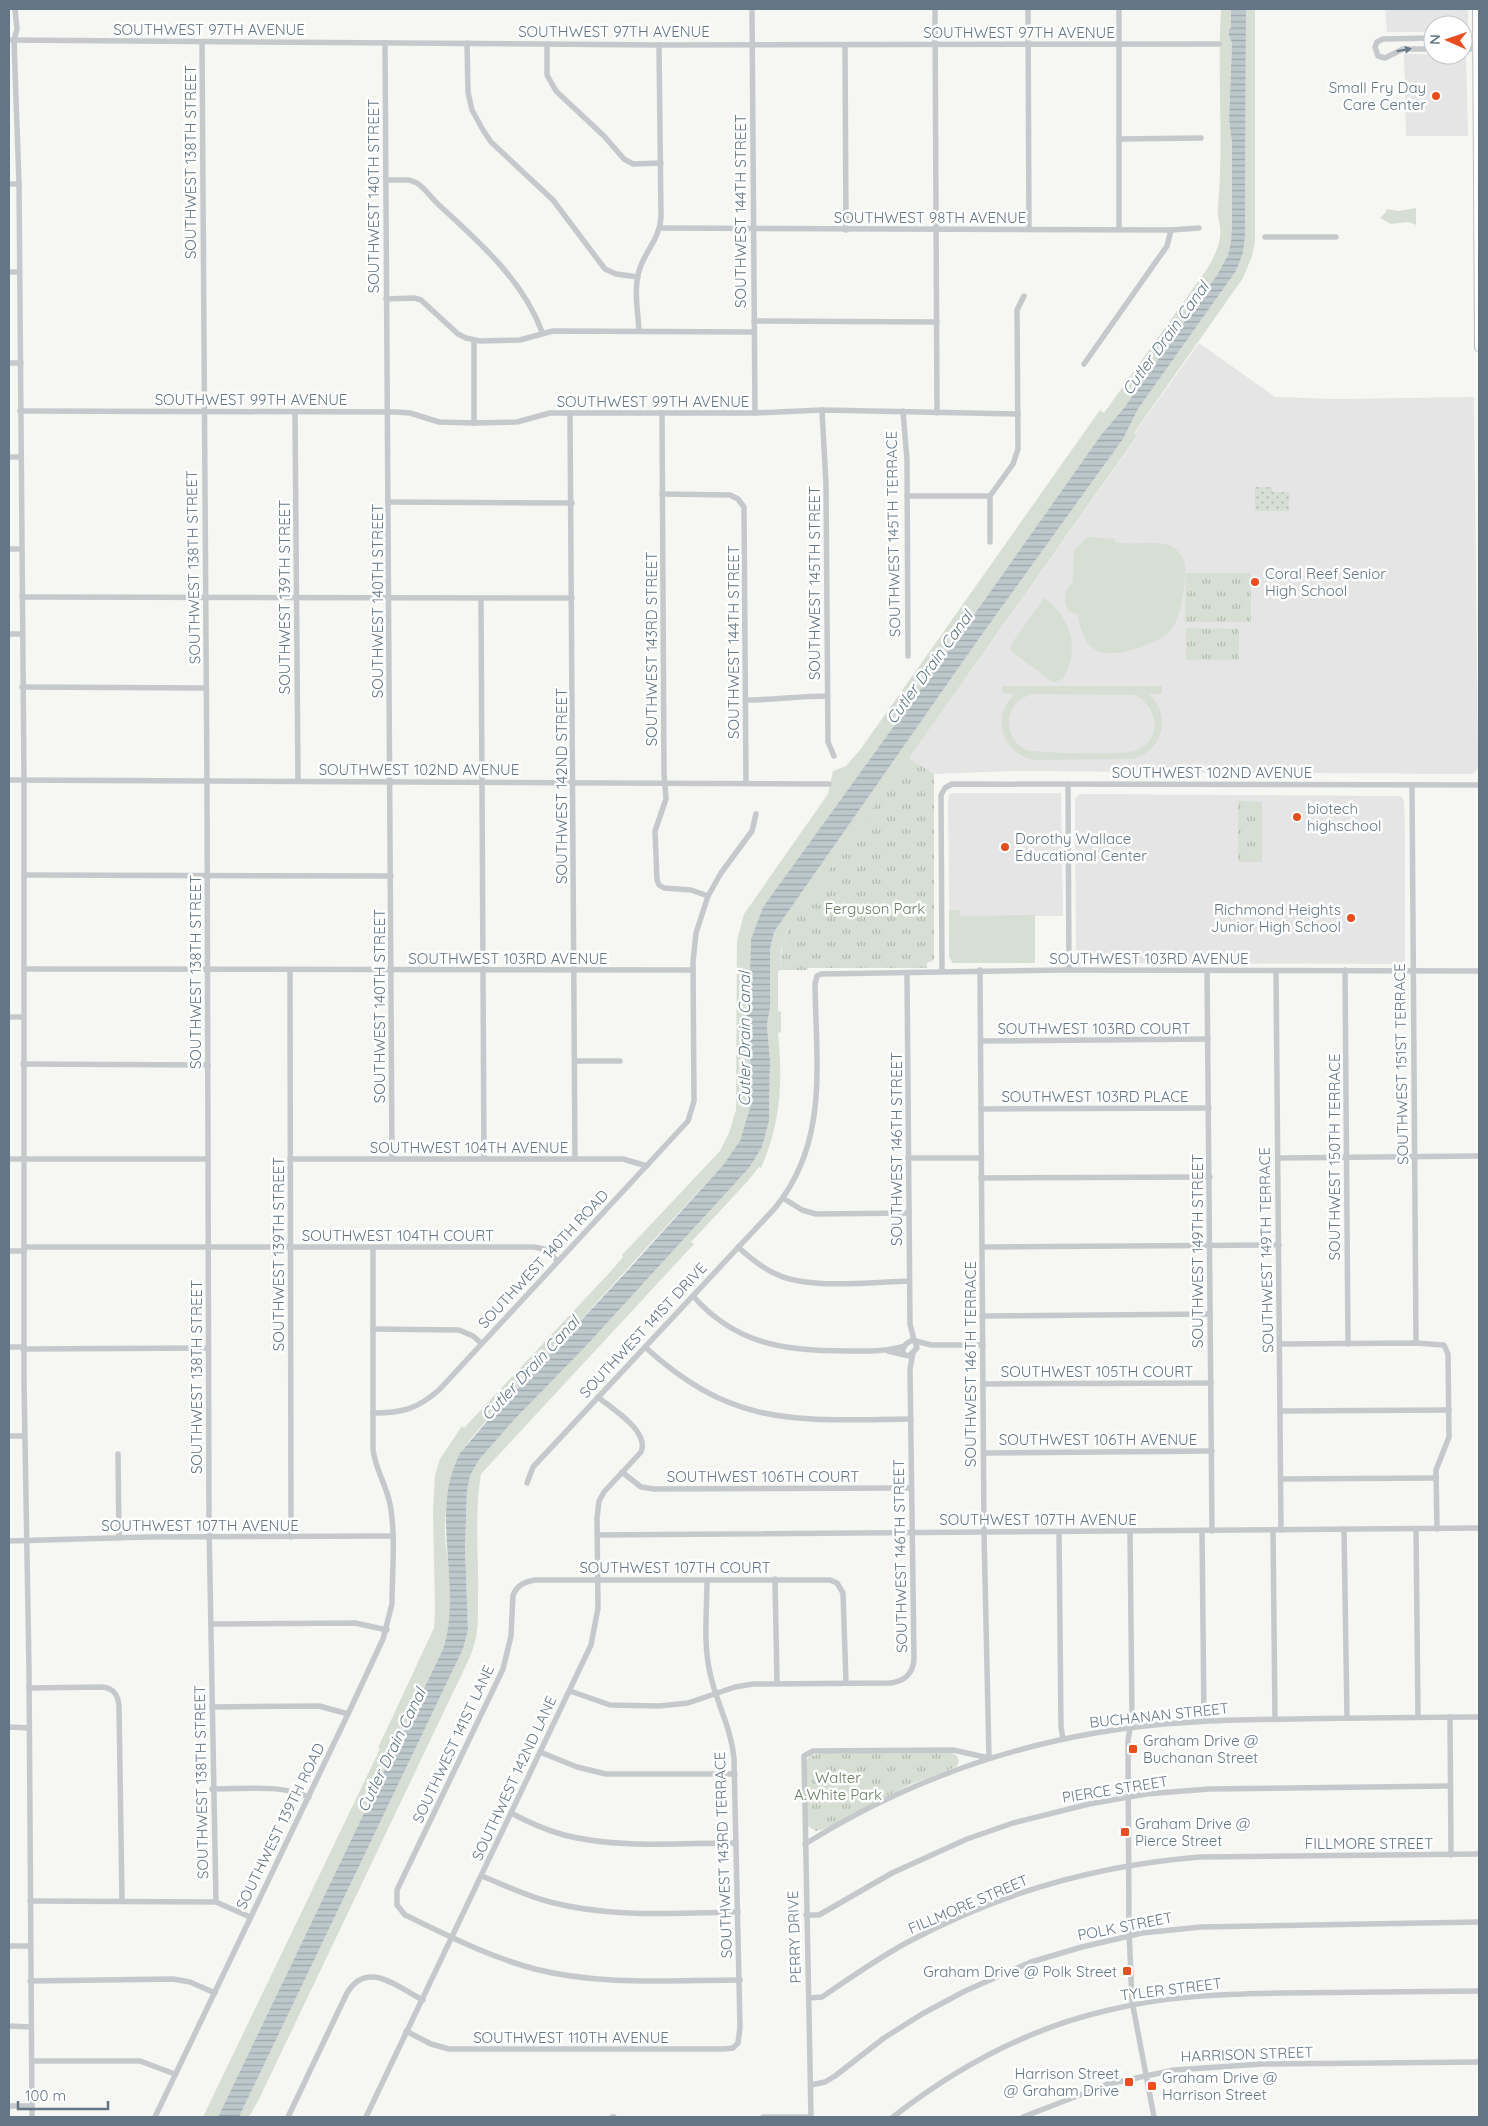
<svg xmlns="http://www.w3.org/2000/svg" width="1488" height="2126" font-family="Quicksand,sans-serif">
<style>
.built{fill:#e4e5e4}
.grass{fill:#d7ded3;fill-rule:evenodd}
.park{fill:url(#park-tufts)}
.garden{fill:url(#garden-dots)}
.water{fill:url(#water-rules)}
.lines{fill:none;stroke-linecap:round;stroke-linejoin:round}
.major-casing{stroke:#b8bcc0;stroke-width:10}
.minor{stroke:#c6c9cc;stroke-width:5.5}
.major{stroke:#fff;stroke-width:8}
.oneway{fill:#697a89}
.poi-dot{fill:#eb4e1e;stroke:#fff;stroke-width:2}
.labels{text-anchor:middle;dominant-baseline:central;stroke-width:5;stroke-linejoin:round;paint-order:stroke}
.street-label{font-size:15px;fill:#647685;stroke:#fff}
.poi-label{font-size:15px;fill:#647685;stroke:#fff;text-anchor:start}
.park-label{font-size:15px;fill:#687c63;stroke:#fff}
.water-label{font-size:16px;font-style:italic;fill:#5f7882;stroke:#fff}
</style>
<defs>
<pattern id="park-tufts" width="24" height="20" patternUnits="userSpaceOnUse" patternTransform="scale(1.25)"><rect width="24" height="20" fill="#d7ded3"/><path d="M3 7l-1-3M5 7V3M7 7l1-3M15 17l-1-3M17 17v-4M19 17l1-3" fill="none" stroke="#b2b9b1"/></pattern>
<pattern id="garden-dots" width="8" height="8" patternUnits="userSpaceOnUse" patternTransform="scale(1.25)"><rect width="8" height="8" fill="#d7ded3"/><path d="M2 2h.1M6 6h.1" fill="none" stroke="#b2b9b1" stroke-width="1.8" stroke-linecap="round"/></pattern>
<pattern id="water-rules" width="6" height="5" patternUnits="userSpaceOnUse" patternTransform="scale(1.25)"><rect width="6" height="5" fill="#bcc8cc"/><path d="M0 2.5h6" fill="none" stroke="#9ca7ab"/></pattern>
</defs>
<rect width="100%" height="100%" fill="#f6f6f3"/>
<g class="built">
<polygon points="1385,9 1468,9 1468,26 1463,32 1463,25 1433,25 1433,32 1387,32"/>
<polygon points="1404,54 1466,55 1468,136 1406,136"/>
<polygon points="1199,343 1275,397 1336,399 1474,397 1478,767 1475,772 1471,774 1012,771 934,774 909,758 1137,437 1134,434"/>
<polygon points="952,793 1061,793 1063,916 1035,916 1035,963 956,963 950,960 948,801 949,795"/>
<polygon points="1080,794 1401,796 1404,801 1405,836 1405,961 1400,964 1081,963 1076,956 1075,808 1075,799"/>
</g>
<g class="grass">
<path d="M1221,9H1231V28L1229,29L1232,43L1229,119L1232,144V223L1231,241L1228,255L1217,275L1160,357L1124,408L1101,435L964,629L763,907L751,939L750,970L746,986L747,1044L751,1067L750,1108L746,1126L738,1146L724,1164C657,1235 592,1309 524,1381C505,1402 460,1444 453,1469C447,1490 445,1515 445,1536C446,1548 448,1559 449,1570C453,1596 451,1625 443,1649L218,2117H203L380,1749L378,1748L434,1628L435,1609L433,1512L435,1475L440,1459L462,1426L464,1428L611,1271L623,1257L622,1255L720,1151L729,1133L736,1110L737,941L744,914L828,794L833,771L846,766L860,750L1100,410L1104,413L1207,269C1215,256 1222,242 1220,226C1219,220 1217,214 1218,207C1224,141 1217,75 1221,9Z"/>
<path d="M1246,9H1255V241L1252,256L1243,278L1134,433L1137,436L788,929L781,949L780,970L778,971V1011L781,1012V1032L778,1033C783,1081 781,1123 761,1168L759,1167L747,1182L691,1242L694,1244L481,1474C474,1514 479,1556 478,1597C478,1620 479,1635 470,1657L260,2097L249,2117H239L463,1649L468,1630L465,1547L467,1491L470,1476L478,1461L514,1420L585,1347L749,1168L762,1147L769,1121L770,1060L767,1025L770,1008V949L774,932L978,640L1123,439L1138,409L1236,271L1243,253L1245,238Z"/>
<polygon points="1416,208 1416,225 1409,222 1391,224 1380,218 1386,212 1386,209 1399,211"/>
<path d="M1088,537L1115,539V542C1131,546 1157,540 1168,545C1174,547 1183,555 1184,561C1188,575 1181,620 1170,631C1158,644 1113,660 1096,650C1083,643 1080,627 1078,614L1069,612L1065,603L1066,590L1073,582L1074,550Z"/>
<path d="M1044,598C1072,618 1080,649 1063,679L1053,682L1011,651L1010,646Z"/>
<path d="M1002,686H1162V694H1149C1172,716 1163,752 1132,759L1038,760C1003,757 989,717 1015,694L1002,693ZM1033,694L1135,695C1159,706 1163,742 1135,751C1123,755 1035,754 1024,749C1014,743 1008,731 1009,720C1010,706 1020,697 1033,694Z"/>
<polygon points="949,910 960,910 960,916 1035,915 1035,963 953,963 949,957"/>
</g>
<g class="park">
<polygon points="1186,573 1251,573 1251,622 1185,622"/>
<polygon points="1186,628 1239,629 1239,660 1186,660"/>
<polygon points="909,758 934,774 934,960 927,963 927,968 808,968 807,970 780,970 782,946 790,925"/>
<polygon points="1238,801 1262,802 1262,862 1238,862"/>
<polygon points="821,1753 952,1753 957,1756 959,1761 957,1766 953,1768 909,1785 824,1829 816,1831 808,1826 805,1763 810,1756"/>
</g>
<polygon class="garden" points="1255,487 1272,487 1272,492 1289,492 1289,511 1255,511"/>
<path class="water" d="M1231,9H1246L1245,238L1243,253L1236,271L1138,409L1123,439L978,640L774,932L770,949V1008L767,1025L770,1060L769,1121L762,1147L749,1168L585,1347L514,1420L478,1461L470,1476L467,1491L465,1547L468,1630L463,1649L239,2117H218L443,1649C464,1586 428,1514 460,1453L489,1419L628,1270L724,1164L740,1141L750,1108L751,1067L747,1044L746,986L750,970L751,939L763,907L964,629L1101,435L1124,408L1160,357L1217,275L1228,255L1231,241L1232,223V144L1229,119L1232,43L1229,35V29L1231,28Z"/>
<g class="lines">
<g class="major-casing">
<polyline id="major" points="1477,9 1479,347"/>
</g>
<g class="minor">
<polyline points="15,9 17,29 14,40 19,184 24,780 24,1382 29,1670 32,2117"/>
<polyline points="752,9 755,413"/>
<polyline points="935,9 937,413"/>
<polyline points="1028,9 1029,229"/>
<polyline points="1119,9 1119,229"/>
<polyline points="1433,38 1383,39 1377,42 1375,47 1378,56 1385,58 1403,49 1433,49"/>
<polyline points="1463,38 1479,38"/>
<polyline points="9,40 659,45 1219,44"/>
<polyline points="202,42 207,787 209,1525 216,1902"/>
<polyline points="385,43 392,1159"/>
<polyline points="467,43 468,92 472,110 483,130 491,142 553,200 605,269 616,274 638,277"/>
<polyline points="547,44 547,75 556,91 604,136 624,159 633,164 661,163"/>
<polyline points="845,45 846,230"/>
<polyline points="1463,49 1479,49"/>
<polyline points="1119,139 1201,138"/>
<path d="M386,180H409L417,183C426,189 431,198 439,205C479,242 523,280 542,332"/>
<polyline points="9,184 19,184"/>
<polyline points="660,228 1171,230 1199,228"/>
<polyline points="1265,237 1336,237"/>
<polyline points="9,272 19,272"/>
<polyline points="386,299 414,298 421,300 458,334 466,338 480,341 520,340 553,331 754,332"/>
<polyline points="754,321 937,322"/>
<path d="M639,331C638,311 633,287 640,268C646,250 660,238 661,217L659,45"/>
<polyline points="474,340 474,423"/>
<polyline points="9,363 21,363"/>
<polyline points="1084,364 1167,246 1171,230"/>
<polyline points="822,410 826,485 828,742 834,756"/>
<polyline points="20,411 396,412 410,413 439,422 474,423 517,422 550,413 755,413 822,410 1018,414"/>
<polyline points="903,411 907,460 908,656"/>
<polyline points="295,412 298,781"/>
<polyline points="570,413 575,1159"/>
<polyline points="662,413 664,773 666,799 655,831 657,880 659,885 664,888 691,890 708,896"/>
<polyline points="9,457 21,457"/>
<polyline points="662,494 730,495 738,499 744,507 746,783"/>
<polyline points="907,496 990,496"/>
<polyline points="388,502 572,503"/>
<polyline points="990,542 990,496 1013,464 1018,449 1017,310 1024,296"/>
<polyline points="9,549 21,549"/>
<polyline points="22,597 572,598"/>
<polyline points="481,599 484,1159"/>
<polyline points="9,634 22,634"/>
<polyline points="22,687 206,688"/>
<path d="M746,700C773,700 800,696 827,696"/>
<polyline points="9,780 829,784"/>
<polyline points="1068,784 1069,970"/>
<polyline points="1412,785 1416,1343"/>
<polyline points="24,875 391,876"/>
<polyline points="24,969 693,970"/>
<polyline points="290,970 291,1537"/>
<polyline points="1345,970 1348,1344"/>
<polyline points="942,971 941,795 945,788 952,784 1479,785"/>
<polyline points="1207,971 1212,1531"/>
<polyline points="1276,971 1281,1530"/>
<polyline points="907,973 910,1324 914,1340"/>
<polyline points="9,1017 23,1017"/>
<polyline points="981,1041 1208,1039"/>
<polyline points="575,1061 620,1061"/>
<polyline points="23,1064 208,1065"/>
<polyline points="981,1109 1209,1108"/>
<polyline points="908,1158 981,1158"/>
<polyline points="1278,1158 1479,1156"/>
<polyline points="9,1159 207,1159"/>
<polyline points="290,1159 623,1159 647,1166"/>
<polyline points="981,1178 1210,1177"/>
<polyline points="783,1198 802,1210 816,1214 909,1213"/>
<polyline points="24,1247 534,1247 544,1249 558,1261"/>
<path d="M738,1247C749,1257 762,1268 776,1274C809,1290 871,1282 909,1281"/>
<polyline points="982,1247 1279,1245"/>
<polyline points="9,1251 24,1251"/>
<path d="M693,1296C736,1345 786,1351 847,1351C866,1351 885,1352 904,1346"/>
<polyline points="982,1316 1210,1314"/>
<polyline points="373,1329 459,1330 473,1336 481,1343"/>
<polyline points="1280,1344 1416,1343 1444,1345 1448,1354 1449,1437 1436,1470 1437,1529"/>
<polyline points="9,1347 24,1347"/>
<path d="M645,1347C735,1429 797,1420 911,1419"/>
<polyline points="23,1349 208,1348"/>
<polyline points="888,1351 909,1356 917,1348 915,1341"/>
<polyline points="904,1354 902,1351 906,1344 912,1340 931,1345 983,1345"/>
<polyline points="983,1384 1211,1383"/>
<polyline points="1280,1411 1449,1410"/>
<path d="M373,1413C403,1413 417,1409 439,1390L688,1121L694,1101L693,962L696,933L708,896L721,873L752,831L756,814"/>
<polyline points="9,1436 24,1436"/>
<polyline points="984,1453 1212,1451"/>
<polyline points="118,1454 119,1538"/>
<polyline points="622,1472 641,1487 654,1489 911,1488"/>
<polyline points="1281,1479 1436,1478"/>
<path d="M527,1483L533,1467L775,1208C829,1142 816,1064 815,984L817,976L821,974L1063,970L1479,971"/>
<polyline points="1344,1529 1347,1718"/>
<polyline points="1416,1529 1418,1717"/>
<polyline points="1273,1530 1275,1719"/>
<polyline points="1130,1531 1132,1718 1128,1740 1129,1930 1132,2001 1154,2117"/>
<polyline points="1202,1531 1204,1720"/>
<polyline points="1059,1532 1061,1727 1063,1739"/>
<polyline points="598,1535 1479,1528"/>
<polyline points="9,1541 147,1537 392,1536"/>
<polyline points="775,1579 777,1683"/>
<polyline points="212,1624 355,1623 387,1630"/>
<path d="M29,1688L103,1687C114,1689 118,1695 119,1706L122,1901"/>
<path d="M570,1691L610,1705L659,1706L688,1703L735,1687L753,1684L890,1683C905,1681 913,1674 914,1659L910,1369L913,1353"/>
<polyline points="212,1707 319,1706 348,1714"/>
<polyline points="1450,1717 1451,1855"/>
<polyline points="9,1727 29,1728"/>
<polyline points="540,1752 577,1767 606,1774 735,1774"/>
<path d="M212,1789C245,1789 279,1784 309,1797"/>
<path d="M511,1813C528,1822 546,1830 564,1835C618,1849 681,1843 736,1843"/>
<path d="M805,1844C893,1789 992,1751 1095,1733C1161,1721 1228,1720 1294,1719C1356,1718 1418,1717 1479,1717"/>
<path d="M482,1876C504,1885 526,1896 550,1902C610,1918 676,1913 738,1912"/>
<polyline points="30,1901 216,1902 250,1917"/>
<polyline points="806,1915 819,1915 892,1873 967,1839 1013,1823 1089,1804 1146,1794 1209,1789 1450,1786"/>
<polyline points="9,1946 30,1946"/>
<path d="M740,1980C672,1980 601,1986 535,1969C489,1957 447,1935 405,1915L397,1905V1890L503,1669L511,1636L513,1595C518,1584 525,1582 535,1580H830L837,1583L843,1593L846,1682"/>
<polyline points="30,1981 173,1979 190,1982 215,1993"/>
<path d="M809,1998L822,1997C850,1978 878,1958 908,1942C999,1893 1098,1865 1200,1857L1479,1854"/>
<polyline points="9,2026 31,2027"/>
<path d="M406,2031L431,2044L449,2049H724L733,2048L738,2043L740,2027L734,1758C731,1727 716,1702 710,1673C703,1643 707,1610 707,1580"/>
<polyline points="32,2061 140,2061 175,2074"/>
<polyline points="811,2085 825,2082 835,2076 884,2038 922,2014 965,1991 1031,1962 1082,1947 1142,1933 1201,1927 1479,1922"/>
<polyline points="9,2106 32,2106"/>
<path d="M155,2117L348,1714L383,1639L392,1604C392,1572 396,1536 390,1504C386,1484 375,1469 373,1449V1248"/>
<path d="M288,2117L347,1993C367,1960 396,1986 423,2000"/>
<path d="M366,2117L591,1645L598,1608L597,1518L599,1501L604,1492L641,1452C650,1431 612,1409 598,1397"/>
<polyline points="612,2117 614,2117"/>
<polyline points="763,2117 811,2117"/>
<polyline points="811,2117 804,1756 813,1751 953,1750 989,1758 984,1532 980,970"/>
<path d="M893,2117C957,2067 1029,2028 1109,2010C1166,1996 1223,1994 1282,1993C1348,1992 1413,1992 1479,1991"/>
<polyline points="1023,2117 1108,2084 1174,2070 1262,2064 1479,2062"/>
</g>
<use href="#major" class="major"/>
</g>
<defs><path id="oneway-solid" d="M-6-.8H1V-3.2L6.5 0L1 3.2V.8H-6Z" transform="scale(1.25)"/></defs>
<use class="oneway" href="#oneway-solid" transform="translate(1404 50) rotate(-10)"/>
<g class="poi-dot">
<circle cx="1436" cy="96" r="5"/>
<circle cx="1255" cy="582" r="5"/>
<circle cx="1297" cy="817" r="5"/>
<circle cx="1005" cy="847" r="5"/>
<circle cx="1351" cy="918" r="5"/>
<rect x="1128" y="1744" width="10" height="10" rx="2.5"/>
<rect x="1120" y="1827" width="10" height="10" rx="2.5"/>
<rect x="1122" y="1966" width="10" height="10" rx="2.5"/>
<rect x="1124" y="2077" width="10" height="10" rx="2.5"/>
<rect x="1147" y="2081" width="10" height="10" rx="2.5"/>
</g>
<g class="labels">
<g class="street-label">
<text x="209" y="29">SOUTHWEST 97TH AVENUE</text>
<text x="614" y="31">SOUTHWEST 97TH AVENUE</text>
<text x="1019" y="32">SOUTHWEST 97TH AVENUE</text>
<text transform="translate(190 162) rotate(-90)">SOUTHWEST 138TH STREET</text>
<text transform="translate(373 196) rotate(-90)">SOUTHWEST 140TH STREET</text>
<text transform="translate(740 211) rotate(-90)">SOUTHWEST 144TH STREET</text>
<text x="930" y="217">SOUTHWEST 98TH AVENUE</text>
<text x="251" y="399">SOUTHWEST 99TH AVENUE</text>
<text x="653" y="401">SOUTHWEST 99TH AVENUE</text>
<text transform="translate(893 534) rotate(-91)">SOUTHWEST 145TH TERRACE</text>
<text transform="translate(193 567) rotate(-91)">SOUTHWEST 138TH STREET</text>
<text transform="translate(814 583) rotate(-90)">SOUTHWEST 145TH STREET</text>
<text transform="translate(284 597) rotate(-90)">SOUTHWEST 139TH STREET</text>
<text transform="translate(377 601) rotate(-90)">SOUTHWEST 140TH STREET</text>
<text transform="translate(733 642) rotate(-90)">SOUTHWEST 144TH STREET</text>
<text transform="translate(651 649) rotate(-90)">SOUTHWEST 143RD STREET</text>
<text x="419" y="769">SOUTHWEST 102ND AVENUE</text>
<text x="1212" y="772">SOUTHWEST 102ND AVENUE</text>
<text transform="translate(561 786) rotate(-90)">SOUTHWEST 142ND STREET</text>
<text x="508" y="958">SOUTHWEST 103RD AVENUE</text>
<text x="1149" y="958">SOUTHWEST 103RD AVENUE</text>
<text transform="translate(195 972) rotate(-90)">SOUTHWEST 138TH STREET</text>
<text transform="translate(379 1006) rotate(-90)">SOUTHWEST 140TH STREET</text>
<text x="1094" y="1028">SOUTHWEST 103RD COURT</text>
<text transform="translate(1401 1064) rotate(-91)">SOUTHWEST 151ST TERRACE</text>
<text x="1095" y="1096">SOUTHWEST 103RD PLACE</text>
<text x="469" y="1147">SOUTHWEST 104TH AVENUE</text>
<text transform="translate(896 1149) rotate(-90)">SOUTHWEST 146TH STREET</text>
<text transform="translate(1334 1157) rotate(-90)">SOUTHWEST 150TH TERRACE</text>
<text x="398" y="1235">SOUTHWEST 104TH COURT</text>
<text transform="translate(1266 1250) rotate(-91)">SOUTHWEST 149TH TERRACE</text>
<text transform="translate(1197 1251) rotate(-90)">SOUTHWEST 149TH STREET</text>
<text transform="translate(278 1254) rotate(-90)">SOUTHWEST 139TH STREET</text>
<text transform="translate(543 1259) rotate(-47)">SOUTHWEST 140TH ROAD</text>
<text transform="translate(643 1330) rotate(-47)">SOUTHWEST 141ST DRIVE</text>
<text transform="translate(970 1364) rotate(-90)">SOUTHWEST 146TH TERRACE</text>
<text x="1097" y="1371">SOUTHWEST 105TH COURT</text>
<text transform="translate(196 1377) rotate(-90)">SOUTHWEST 138TH STREET</text>
<text x="1098" y="1439">SOUTHWEST 106TH AVENUE</text>
<text x="763" y="1476">SOUTHWEST 106TH COURT</text>
<text x="1038" y="1519">SOUTHWEST 107TH AVENUE</text>
<text x="200" y="1525">SOUTHWEST 107TH AVENUE</text>
<text transform="translate(900 1556) rotate(-91)">SOUTHWEST 146TH STREET</text>
<text x="675" y="1567">SOUTHWEST 107TH COURT</text>
<text transform="translate(1159 1715) rotate(-6)">BUCHANAN STREET</text>
<text transform="translate(453 1744) rotate(-65)">SOUTHWEST 141ST LANE</text>
<text transform="translate(514 1778) rotate(-65)">SOUTHWEST 142ND LANE</text>
<text transform="translate(201 1782) rotate(-91)">SOUTHWEST 138TH STREET</text>
<text transform="translate(1115 1789) rotate(-9)">PIERCE STREET</text>
<text transform="translate(280 1826) rotate(-64)">SOUTHWEST 139TH ROAD</text>
<text x="1369" y="1843">FILLMORE STREET</text>
<text transform="translate(723 1855) rotate(-92)">SOUTHWEST 143RD TERRACE</text>
<text transform="translate(968 1904) rotate(-23)">FILLMORE STREET</text>
<text transform="translate(1125 1926) rotate(-11)">POLK STREET</text>
<text transform="translate(794 1937) rotate(-92)">PERRY DRIVE</text>
<text transform="translate(1171 1989) rotate(-7)">TYLER STREET</text>
<text x="571" y="2037">SOUTHWEST 110TH AVENUE</text>
<text transform="translate(1247 2054) rotate(-2)">HARRISON STREET</text>
</g>
<g class="poi-label">
<text x="1426" y="87" text-anchor="end">Small Fry Day<tspan x="1426" dy="17">Care Center</tspan></text>
<text x="1265" y="573">Coral Reef Senior<tspan x="1265" dy="17">High School</tspan></text>
<text x="1307" y="808">biotech<tspan x="1307" dy="17">highschool</tspan></text>
<text x="1015" y="838">Dorothy Wallace<tspan x="1015" dy="17">Educational Center</tspan></text>
<text x="1341" y="909" text-anchor="end">Richmond Heights<tspan x="1341" dy="17">Junior High School</tspan></text>
<text x="1143" y="1740">Graham Drive @<tspan x="1143" dy="17">Buchanan Street</tspan></text>
<text x="1135" y="1823">Graham Drive @<tspan x="1135" dy="17">Pierce Street</tspan></text>
<text x="1117" y="1971" text-anchor="end">Graham Drive @ Polk Street</text>
<text x="1119" y="2073" text-anchor="end">Harrison Street<tspan x="1119" dy="17">@ Graham Drive</tspan></text>
<text x="1162" y="2077">Graham Drive @<tspan x="1162" dy="17">Harrison Street</tspan></text>
</g>
<g class="park-label">
<text x="875" y="908">Ferguson Park</text>
<text x="838" y="1777">Walter<tspan x="838" dy="17">A.White Park</tspan></text>
</g>
<g class="water-label">
<text transform="translate(1165 338) rotate(-54)">Cutler Drain Canal</text>
<text transform="translate(929 667) rotate(-54)">Cutler Drain Canal</text>
<text transform="translate(744 1039) rotate(-90)">Cutler Drain Canal</text>
<text transform="translate(530 1368) rotate(-47)">Cutler Drain Canal</text>
<text transform="translate(391 1750) rotate(-64)">Cutler Drain Canal</text>
</g>
</g>
<rect width="1488" height="2126" fill="none" stroke="#647685" stroke-width="20"/>
<g transform="translate(1448 40) rotate(272)"><circle r="24" fill="#ffffff" stroke="#c1c8ce"/>
<path d="M0-4L9 19L0 12L-9 19Z" fill="#eb4e1e"/>
<text y="-8" font-size="14" font-weight="bold" text-anchor="middle" fill="#647685">N</text>
</g>
<path d="M18 2101v8h90v-8" fill="none" stroke="#647685" stroke-width="2.5"/>
<text x="25" y="2101" font-size="15" fill="#647685" stroke="#ffffff" stroke-width="4" paint-order="stroke">100 m</text>
</svg>
